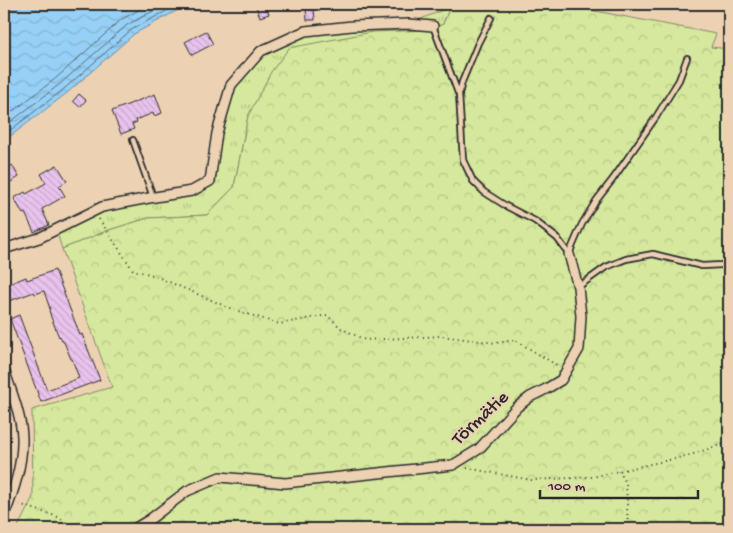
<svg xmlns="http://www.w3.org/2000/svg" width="733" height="533" font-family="'Gochi Hand',sans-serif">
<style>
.grass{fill:url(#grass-tufts);stroke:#808a64}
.forest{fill:url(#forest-crowns);stroke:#808a64}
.water{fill:url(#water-waves);stroke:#6b8ea5}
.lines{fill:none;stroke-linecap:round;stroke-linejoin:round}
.shore{stroke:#566d7c;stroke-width:1}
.building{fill:url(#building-back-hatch);stroke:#2b2b2b}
.lane-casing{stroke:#2b2b2b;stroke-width:8}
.street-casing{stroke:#2b2b2b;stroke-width:12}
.path{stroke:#2b2b2b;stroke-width:2;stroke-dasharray:1 4;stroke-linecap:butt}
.lane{stroke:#ecd1b3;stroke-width:4.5}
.street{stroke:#ecd1b3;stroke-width:9}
.labels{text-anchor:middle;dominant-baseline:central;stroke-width:4;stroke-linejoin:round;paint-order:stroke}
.street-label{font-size:19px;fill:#2b2b2b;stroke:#ecd1b3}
</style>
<defs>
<pattern id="grass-tufts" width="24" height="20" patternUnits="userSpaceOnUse" patternTransform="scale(1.25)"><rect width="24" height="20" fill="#d5e89d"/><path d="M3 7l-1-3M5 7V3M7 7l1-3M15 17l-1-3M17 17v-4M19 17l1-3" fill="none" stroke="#b7c787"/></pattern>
<pattern id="forest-crowns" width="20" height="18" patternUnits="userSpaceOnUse" patternTransform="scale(1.25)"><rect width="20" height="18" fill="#d5e89d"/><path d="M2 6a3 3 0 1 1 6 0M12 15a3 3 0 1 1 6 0" fill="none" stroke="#b7c787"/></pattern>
<pattern id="water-waves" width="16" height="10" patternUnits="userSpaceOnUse" patternTransform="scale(1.25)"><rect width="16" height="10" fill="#96d0f6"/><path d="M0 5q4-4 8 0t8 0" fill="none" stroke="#81b3d3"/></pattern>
<pattern id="building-back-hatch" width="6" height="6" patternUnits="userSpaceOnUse" patternTransform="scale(1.25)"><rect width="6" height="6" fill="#e9c3ed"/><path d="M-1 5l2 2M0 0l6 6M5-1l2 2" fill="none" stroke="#c8a8cb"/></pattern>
</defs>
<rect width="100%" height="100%" fill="#ecd1b3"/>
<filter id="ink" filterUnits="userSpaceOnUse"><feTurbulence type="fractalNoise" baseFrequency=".02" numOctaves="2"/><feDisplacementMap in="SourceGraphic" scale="10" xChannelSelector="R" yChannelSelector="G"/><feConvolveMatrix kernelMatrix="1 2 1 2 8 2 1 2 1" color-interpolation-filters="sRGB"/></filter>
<g filter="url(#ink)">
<polygon class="grass" points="450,7 443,24 430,30 410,31 248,116 234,187 207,215 148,218 109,230 62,249 56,229 94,211 192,191 209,181 231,85 261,51 305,31 409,24"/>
<polygon class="forest" points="569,6 716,34 711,47 729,49 729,529 17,529 33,497 32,410 112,387 62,249 109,230 148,218 207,215 234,187 248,116 271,72 289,48 372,32 430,30 443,24 450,7"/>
<polygon class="water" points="4,4 189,4 134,34 67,93 4,141"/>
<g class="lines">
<g class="shore">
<polyline points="4,118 55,79 122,19 150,4"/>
<polyline points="4,127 60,84 127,25 166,4"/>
<polyline points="4,135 64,89 131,30 179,4"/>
</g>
</g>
<g class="building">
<polygon points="255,4 266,4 269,14 260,17"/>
<polygon points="306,9 314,9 315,20 307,20"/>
<polygon points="206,31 213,44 192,55 185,42"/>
<polygon points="79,94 86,100 80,107 73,101"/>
<polygon points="155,94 162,113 154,116 153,113 136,120 137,122 132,124 134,129 121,134 112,111"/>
<polygon points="12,165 19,177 11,182 4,169"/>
<polygon points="57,165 67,181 59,186 65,196 42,209 49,225 34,232 25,213 23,214 14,198 25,192 26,194 46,183 41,174"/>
<polygon points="55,270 80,335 82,334 100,380 41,402 10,319 19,315 47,390 79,378 72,359 71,359 64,342 63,342 60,336 59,337 51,317 49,310 50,309 44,291 35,294 34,292 4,303 4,286 26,277 27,280"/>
</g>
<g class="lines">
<g class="lane-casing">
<g id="lane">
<polyline points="491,18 478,43 462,82 459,94 463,160 473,181 484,192 506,206 535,221 557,238 569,254"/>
<polyline points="433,26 458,93"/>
<polyline points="133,140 153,197"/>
<polyline points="569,254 582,224 596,201 613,179 656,117 679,80 687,58"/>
<polyline points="578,287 606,267 626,259 653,254 702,266 722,265 729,261"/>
</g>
</g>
<g class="street-casing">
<g id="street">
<polyline points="4,249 39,238 102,207 149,198 192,191 210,181 217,133 231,85 261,51 305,31 352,26 409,24 433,26"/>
<path d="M4,369C11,391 21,414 22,437C23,465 13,492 4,517"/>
<polyline points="134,529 149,520 187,491 220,477 285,483 453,465 479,449 517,407 530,397 546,389 561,380 579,349 581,316 578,287 569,254"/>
</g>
</g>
<g class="path">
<polyline points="99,219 133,270 153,275 232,309 279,324 327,315 341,328 365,340 441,336 496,343 515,340 558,366"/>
<polyline points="467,468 531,480 592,477 687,456 729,442"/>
<polyline points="619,471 626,483 628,529"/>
<polyline points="19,504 58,517 76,529"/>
</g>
<use href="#lane" class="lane"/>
<use href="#street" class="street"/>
</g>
</g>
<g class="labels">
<g class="street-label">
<text transform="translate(481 419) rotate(-43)">Törmätie</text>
</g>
</g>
<rect width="733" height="533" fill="none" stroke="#ecd1b3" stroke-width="20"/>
<rect x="10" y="10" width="713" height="513" fill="none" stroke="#2b2b2b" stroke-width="2" filter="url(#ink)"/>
<path d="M540 490v8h158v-8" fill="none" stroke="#2b2b2b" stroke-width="2.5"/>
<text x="548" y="490" font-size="15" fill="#2b2b2b" stroke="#ecd1b3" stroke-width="4" paint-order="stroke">100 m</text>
</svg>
